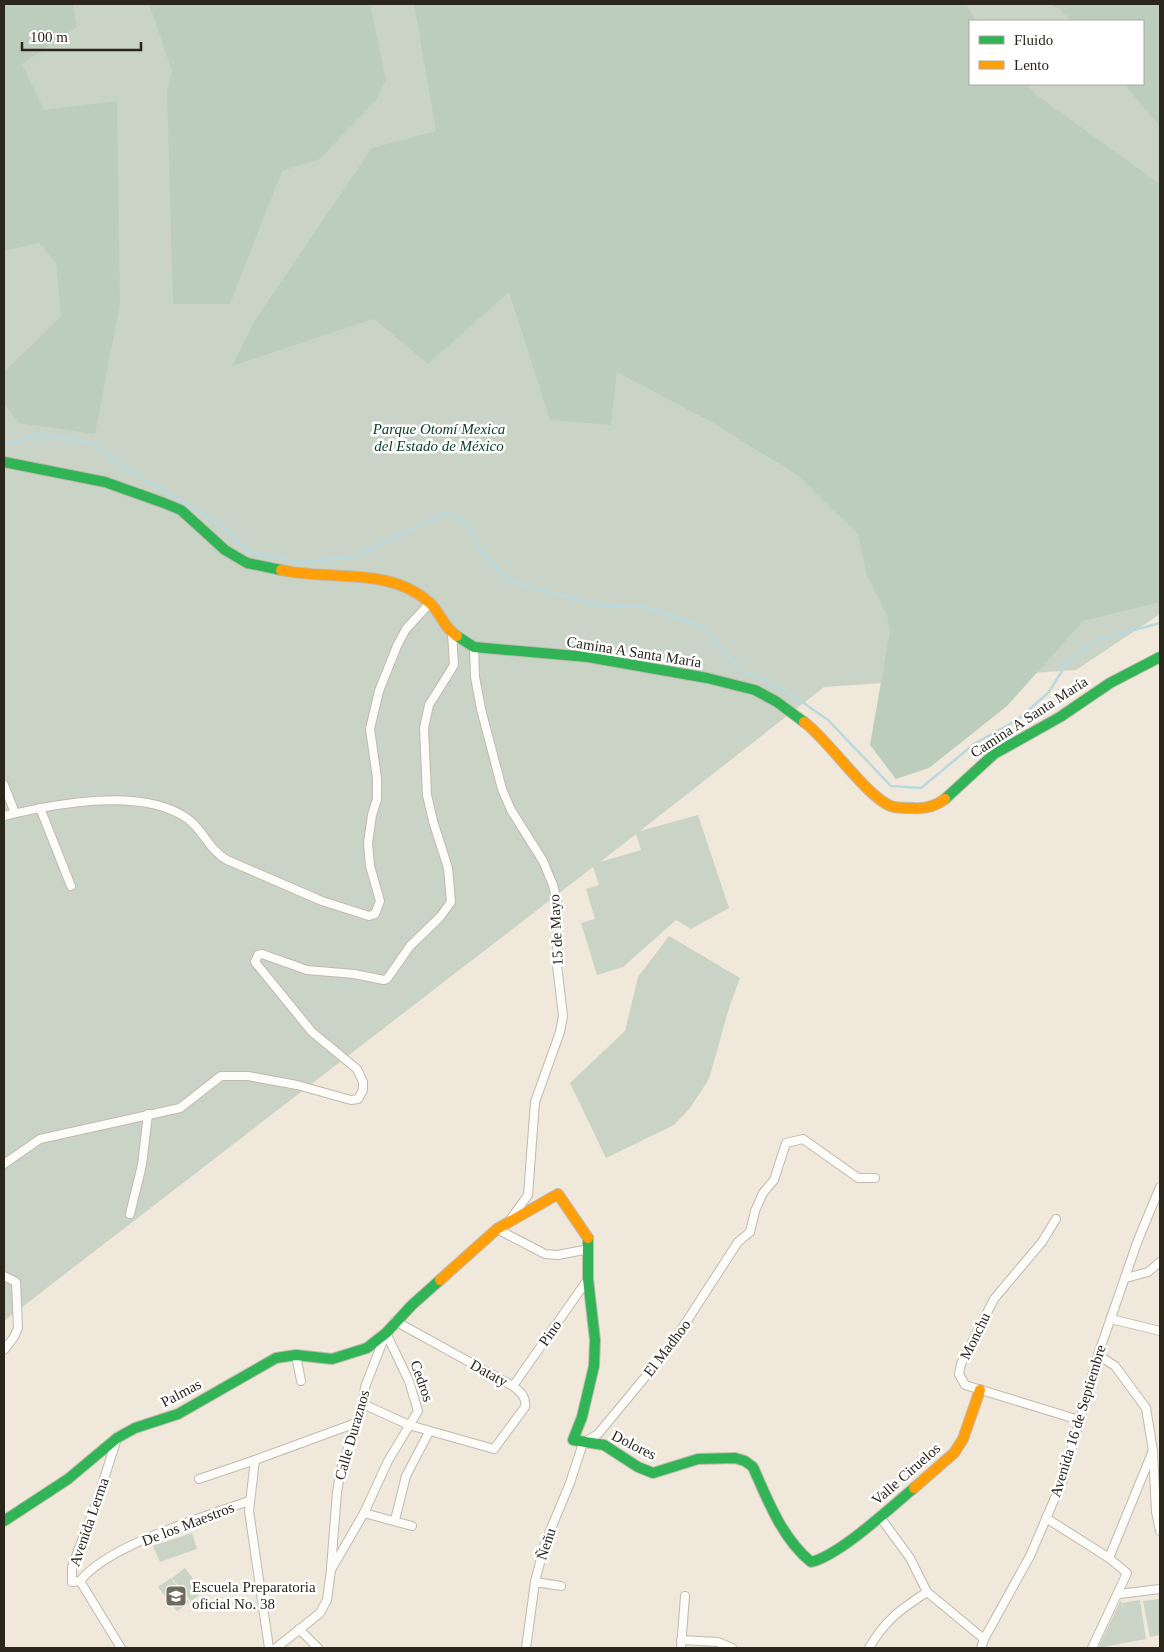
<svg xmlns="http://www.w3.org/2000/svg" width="1164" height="1652" font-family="Georgia,serif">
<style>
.green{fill:#cad4c6;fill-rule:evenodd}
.forest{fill:#bccebb}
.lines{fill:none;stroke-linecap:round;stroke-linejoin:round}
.stream{stroke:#b9d9df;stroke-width:2.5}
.street-casing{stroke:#c0baaf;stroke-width:10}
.fast-casing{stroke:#c0baaf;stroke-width:12}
.slow-casing{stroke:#c0baaf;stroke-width:12}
.street{stroke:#fdfcf9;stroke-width:8}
.fast{stroke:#30b455;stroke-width:10}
.slow{stroke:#ff9f0a;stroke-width:10}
.labels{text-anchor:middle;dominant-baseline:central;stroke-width:5;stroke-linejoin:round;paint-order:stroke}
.park-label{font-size:15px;font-style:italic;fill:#0c4029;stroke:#fff}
.street-label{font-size:15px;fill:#2b261c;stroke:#fff}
.poi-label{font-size:15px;fill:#2b261c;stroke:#fff;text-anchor:start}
</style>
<rect width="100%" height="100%" fill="#f0e8da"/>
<g class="green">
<path d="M4,4H1160V614L1076,670L824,687L640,831L698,815L729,908L691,929L676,920L623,967L597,975L581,923L595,919L586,889L599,885L593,867L4,1321ZM970,21H1143V84H970ZM636,834L641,850L600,862Z"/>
<polygon points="669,936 740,978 729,1008 709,1079 690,1108 674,1125 606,1158 570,1083 625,1031 638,977"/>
<polygon points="192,1533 197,1549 160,1562 153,1546"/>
<polygon points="185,1568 203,1592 191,1601 172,1578"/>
<polygon points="171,1578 189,1602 177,1611 158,1587"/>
<polygon points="1159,1599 1160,1635 1150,1637 1143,1601"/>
<polygon points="1121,1600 1123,1612 1122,1603 1140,1600 1146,1639 1098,1648"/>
</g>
<g class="forest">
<polygon points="4,4 73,4 77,27 22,64 44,110 117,101 120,304 95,434 19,423 4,403 4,372 61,316 56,263 39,243 4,251"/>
<polygon points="149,4 370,4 386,80 376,100 320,159 282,171 230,304 173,304 167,91 172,71"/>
<polygon points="414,4 966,4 976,21 970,21 970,84 1027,84 1035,94 1160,184 1160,602 1083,621 1007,706 929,768 896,779 870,745 890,631 887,615 867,576 858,534 797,475 713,423 617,372 611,425 550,420 509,292 428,364 374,319 232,366 255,320 372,148 436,131"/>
<polygon points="1049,4 1160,4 1160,127 1124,84 1143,84 1143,21 1071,21 1061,10"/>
</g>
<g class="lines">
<polyline class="stream" points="4,442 18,443 35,434 92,443 130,471 222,525 249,552 300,562 352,557 447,513 467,524 483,554 511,582 598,605 644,607 701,626 742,671 785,690 828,720 891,786 921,788 974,744 1017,720 1048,693 1068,662 1094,641 1160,623"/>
<g class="street-casing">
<g id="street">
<polyline points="474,647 475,677 481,709 502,789 511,810 543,861 553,885 558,907 557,965 563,1016 560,1032 535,1102 528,1195 510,1220"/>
<polyline points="4,785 15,813"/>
<polyline points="40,808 71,886"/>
<path d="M4,816C54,804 143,786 188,819C204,831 209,850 227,860L322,901L369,916L375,914L380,901L370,866L368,843L372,815L377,799V778L370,729L379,691L397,646L406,629L430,603"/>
<polyline points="4,1164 40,1139 180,1108 221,1076 248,1076 297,1085 351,1100 358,1099 363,1090 363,1082 357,1069 312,1032 255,962 258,955 262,954 307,970 354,974 384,980 387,979 410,946 440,917 451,902 448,868 433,821 427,795 424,728 429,705 454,665 452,633"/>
<polyline points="130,1214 142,1165 148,1114"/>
<polyline points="1056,1219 1042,1242 994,1299 961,1364 959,1374 965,1385 1079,1420"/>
<polyline points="497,1229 545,1254 558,1255 589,1249"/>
<polyline points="4,1276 16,1282 18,1328 14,1337 4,1350"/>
<polyline points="1126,1278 1148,1272 1160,1262"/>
<polyline points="1111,1319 1160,1331"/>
<polyline points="296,1355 301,1381"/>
<polyline points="1098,1355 1115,1366 1146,1408 1153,1451 1156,1512 1160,1531"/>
<polyline points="513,1386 588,1279"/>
<path d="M363,1404L409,1425L494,1449L525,1407C527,1397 520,1392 513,1386L395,1321"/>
<polyline points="199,1479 255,1460"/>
<polyline points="364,1513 412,1526"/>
<polyline points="880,1517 910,1558 927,1592 984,1639"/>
<polyline points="1046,1518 1109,1558 1127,1573 1092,1648"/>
<polyline points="395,1520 406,1476 429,1432"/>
<polyline points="1109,1558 1152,1453"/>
<polyline points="331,1568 337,1492 341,1469 363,1404 365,1387 386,1333"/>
<path d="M80,1581C110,1544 202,1518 249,1501"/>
<polyline points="80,1581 72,1582 72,1567 97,1501 117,1438"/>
<polyline points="80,1581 121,1648"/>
<polyline points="535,1582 561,1586"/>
<polyline points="1119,1594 1160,1589"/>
<polyline points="299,1629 318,1648"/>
<polyline points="681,1640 718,1642 732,1648"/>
<polyline points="269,1648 249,1511 255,1460 356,1423"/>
<polyline points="276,1648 320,1613 327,1600 331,1570 364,1513 388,1461 418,1411 409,1381 386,1333"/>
<polyline points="526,1648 535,1582 545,1543 570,1483 583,1443 598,1434 670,1347 738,1242 750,1232 755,1211 763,1193 774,1180 786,1143 803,1139 858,1178 875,1178"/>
<polyline points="681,1648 685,1596"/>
<path d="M869,1648C885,1620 901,1609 927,1592"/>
<polyline points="981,1648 984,1639 1030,1556 1063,1479 1098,1355 1138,1240 1160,1187"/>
</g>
</g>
<g class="fast-casing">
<g id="fast">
<polyline points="4,462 105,482 164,503 181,510 225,550 247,563 281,570"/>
<polyline points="457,636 474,647 588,657 707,678 755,690 777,702 804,722"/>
<polyline points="945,799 994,754 1060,717 1110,683 1160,657"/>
<path d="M588,1238V1279L595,1340L594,1366L582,1417L573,1440L604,1445L638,1467L653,1473L698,1459L735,1458L745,1461L753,1467C768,1501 782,1538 811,1562C840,1555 890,1508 914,1488"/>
<polyline points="4,1521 68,1479 117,1438 135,1428 178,1414 276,1358 296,1355 332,1359 367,1348 386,1333 412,1305 440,1280"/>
</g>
</g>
<g class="slow-casing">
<g id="slow">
<path d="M281,570C330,581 389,566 430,603C440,612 444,628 457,636"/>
<path d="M804,722C829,740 870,802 894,807C900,808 907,808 913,808C925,809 936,806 945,799"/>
<polyline points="440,1280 497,1229 558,1194 588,1238"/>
<polyline points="914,1488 954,1453 963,1439 980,1390"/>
</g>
</g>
<use href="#street" class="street"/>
<use href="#fast" class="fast"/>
<use href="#slow" class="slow"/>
</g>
<defs>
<g id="school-square" transform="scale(1.125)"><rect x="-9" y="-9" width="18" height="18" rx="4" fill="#706a5e" stroke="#fff"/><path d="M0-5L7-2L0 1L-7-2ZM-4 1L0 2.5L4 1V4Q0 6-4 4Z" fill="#fff"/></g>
</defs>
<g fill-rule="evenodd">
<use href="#school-square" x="176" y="1596"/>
</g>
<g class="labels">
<g class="park-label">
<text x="439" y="429">Parque Otomí Mexica<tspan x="439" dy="17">del Estado de México</tspan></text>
</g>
<g class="street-label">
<text transform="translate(634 652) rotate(9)">Camina A Santa María</text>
<text transform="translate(1029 717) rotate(-33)">Camina A Santa María</text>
<text transform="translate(556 930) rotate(-93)">15 de Mayo</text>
<text transform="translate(550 1333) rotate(-55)">Pino</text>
<text transform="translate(975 1336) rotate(-64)">Monchu</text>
<text transform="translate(667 1348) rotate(-53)">El Madhoo</text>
<text transform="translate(489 1373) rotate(29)">Dataty</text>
<text transform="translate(422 1381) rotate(71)">Cedros</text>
<text transform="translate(181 1393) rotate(-28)">Palmas</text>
<text transform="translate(1078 1421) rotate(-73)">Avenida 16 de Septiembre</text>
<text transform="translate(352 1435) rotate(-74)">Calle Duraznos</text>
<text transform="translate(634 1445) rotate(27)">Dolores</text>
<text transform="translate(906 1474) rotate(-41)">Valle Ciruelos</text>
<text transform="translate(89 1522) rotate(-71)">Avenida Lerma</text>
<text transform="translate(188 1524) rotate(-21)">De los Maestros</text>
<text transform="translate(546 1544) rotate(-72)">Ñeñu</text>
</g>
<g class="poi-label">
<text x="192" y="1587">Escuela Preparatoria<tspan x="192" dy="17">oficial No. 38</tspan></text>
</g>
</g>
<rect width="1164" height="1652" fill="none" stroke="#2b261c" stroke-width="10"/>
<rect x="969" y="20" width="175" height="65" fill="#ffffff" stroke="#aaa8a4"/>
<rect x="979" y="36" width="25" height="8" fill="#30b455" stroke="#aaa8a4"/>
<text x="1014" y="45" font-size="15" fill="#2b261c">Fluido</text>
<rect x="979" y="61" width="25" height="8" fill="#ff9f0a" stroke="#aaa8a4"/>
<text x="1014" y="70" font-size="15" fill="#2b261c">Lento</text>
<path d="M22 42v8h119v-8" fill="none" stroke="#2b261c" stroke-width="2.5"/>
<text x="30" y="42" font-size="15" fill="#2b261c" stroke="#ffffff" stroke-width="4" paint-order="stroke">100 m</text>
</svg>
